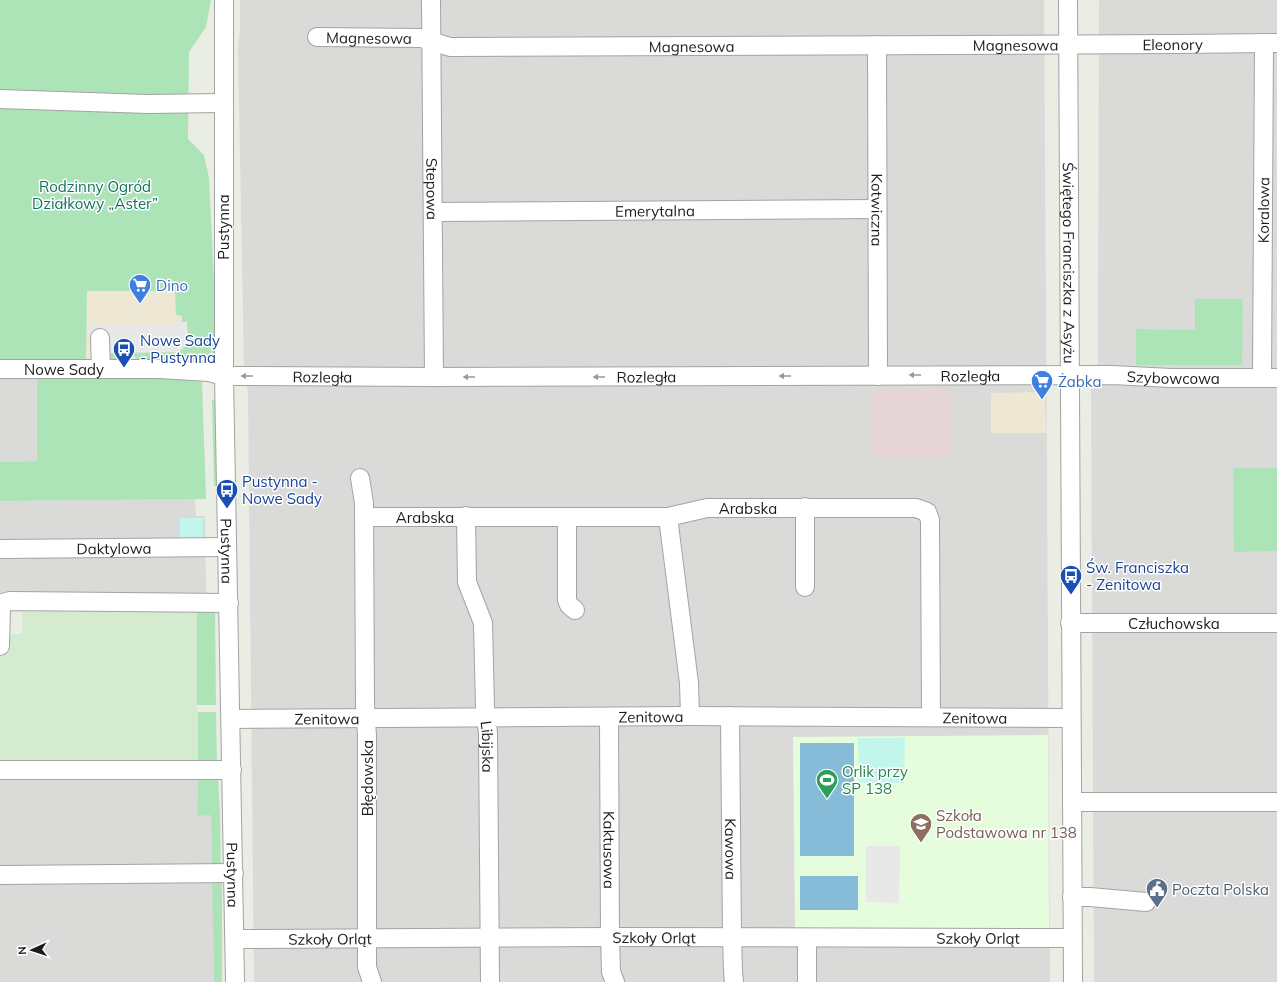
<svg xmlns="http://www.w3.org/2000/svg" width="1277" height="982" font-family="Mulish,sans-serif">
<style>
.residential{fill:#dadad9}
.commercial{fill:#ede7d3}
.industrial{fill:#e6d5d7}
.education{fill:#e5fddc}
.farmland{fill:#d5ebcf}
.grass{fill:#ace4b8}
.park{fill:#c2f5eb}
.pitch{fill:#86bcd7}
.parking{fill:#e8e8e8}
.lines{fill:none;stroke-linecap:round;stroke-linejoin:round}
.minor-casing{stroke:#a3a3a3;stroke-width:20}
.minor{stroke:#fff;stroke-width:18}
.oneway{fill:#999}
.labels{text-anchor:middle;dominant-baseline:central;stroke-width:3;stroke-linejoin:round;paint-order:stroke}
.street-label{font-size:15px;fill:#1c1c1c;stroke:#fff}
.park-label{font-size:15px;fill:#13725f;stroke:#fff}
.shop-label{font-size:15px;fill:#366cbe;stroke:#fff;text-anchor:start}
.transit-label{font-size:15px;fill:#164399;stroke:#fff;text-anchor:start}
.leisure-label{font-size:15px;fill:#27864d;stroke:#fff;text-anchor:start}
.education-label{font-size:15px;fill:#785e54;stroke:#fff;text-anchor:start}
.service-label{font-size:15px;fill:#4e5e75;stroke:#fff;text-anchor:start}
</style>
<rect width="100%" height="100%" fill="#e9ede3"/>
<g class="residential">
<polygon points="240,0 1044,0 1050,982 254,982 248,393 244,368 238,48 240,31"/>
<polygon points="1099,0 1277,0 1277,982 1094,982 1091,380 1098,363"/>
<polygon points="0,375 37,375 37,461 0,462"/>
<polygon points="195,499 196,516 205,516 206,597 0,597 0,501"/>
<polygon points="0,764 198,764 197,815 211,815 214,982 0,982"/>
</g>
<g class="commercial">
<polygon points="87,291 192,291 192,359 86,360"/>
<polygon points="1043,392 1045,395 1046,433 991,433 991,393"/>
</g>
<polygon class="industrial" points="952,388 952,458 911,457 871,458 872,390"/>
<polygon class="education" points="1048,735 1049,929 795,930 793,737"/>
<polygon class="farmland" points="22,603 197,605 198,764 0,764 0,634 22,634"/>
<g class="grass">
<path d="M0,0H211L206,27L189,52L188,139L204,155L209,178L215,301L216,346L214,354L211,352C204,363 193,359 181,359L178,357L179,352L187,343V322H182V316L176,315L175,291H87L86,360H0Z"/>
<polygon points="1195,299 1243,299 1242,365 1136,365 1136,329 1195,330"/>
<polygon points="174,352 174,357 170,360 136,360 135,356 124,356 124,360 109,360 108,353"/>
<polygon points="37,375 193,378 202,382 206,499 0,501 0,462 37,461"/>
<polygon points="216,399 218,486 214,486 212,400"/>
<polygon points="1233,468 1277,468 1277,551 1234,552"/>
<polygon points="197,605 215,606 216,705 197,705"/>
<polygon points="198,712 216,712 217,765 198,764"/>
<polygon points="198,776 218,776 220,816 221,867 212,867 211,815 197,816"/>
<polygon points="212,879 222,879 222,982 214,982"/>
</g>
<g class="park">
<rect x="180" y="518" width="23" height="20"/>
<polygon points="858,738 905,738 904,783 859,783"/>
</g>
<g class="pitch">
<rect x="800" y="743" width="54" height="113"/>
<rect x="800" y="876" width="58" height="34"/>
</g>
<g class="parking">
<polygon points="176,322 187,322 188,343 179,352 95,353 93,343 88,332 87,325 176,325"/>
<polygon points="866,846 900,846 899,903 866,902"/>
</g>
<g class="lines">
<g class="minor-casing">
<g id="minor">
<path id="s1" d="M224,0V376L235,982"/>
<path id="s2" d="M431,0L434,377"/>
<path id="s3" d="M1068,0L1073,982"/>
<path id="s4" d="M317,37L421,38L450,47L1179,44L1277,43"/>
<path id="s5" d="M877,45L878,376"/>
<polyline points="0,99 148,104 223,103"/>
<path id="s6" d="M433,212L877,209"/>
<polyline points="100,338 101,369"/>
<path id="s7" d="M0,369H159L209,372L224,376H244L434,377L1112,375L1171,378H1277"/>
<path id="s8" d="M1262,378L1264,43"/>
<polyline points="360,478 364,503 365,704 367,736 367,967 372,982"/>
<polyline points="805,507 805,587"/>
<path id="s9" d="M466,516L467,582L483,623L485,708L488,733L490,982"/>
<path id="s10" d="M364,517H668L707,508H916L927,512L930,520L931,717"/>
<polyline points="567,517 567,600 569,605 575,610"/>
<polyline points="668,517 689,683 690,716"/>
<path id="s11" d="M0,549L227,547"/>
<path id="s12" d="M1070,623H1277"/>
<polyline points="0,646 1,606 3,603 10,601 229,603"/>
<path id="s13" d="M730,716L732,937L733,971L734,982"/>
<path id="s14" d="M609,717L610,937L611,972L615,982"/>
<path id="s15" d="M231,719L690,716L1071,718"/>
<polyline points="0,770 232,770"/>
<polyline points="1072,802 1277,802"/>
<polyline points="0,875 234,873"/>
<polyline points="1072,897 1090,897 1146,902"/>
<polyline points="807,938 807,982"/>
<path id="s16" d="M235,939L610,937L1072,938"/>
</g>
</g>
<use href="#minor" class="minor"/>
</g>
<defs><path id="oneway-solid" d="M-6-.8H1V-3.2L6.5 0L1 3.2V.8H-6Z"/></defs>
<g class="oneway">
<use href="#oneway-solid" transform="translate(915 375) rotate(180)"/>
<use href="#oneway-solid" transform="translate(247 376) rotate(-180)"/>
<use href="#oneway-solid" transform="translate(785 376) rotate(180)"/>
<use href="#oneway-solid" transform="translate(469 377) rotate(180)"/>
<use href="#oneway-solid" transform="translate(599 377) rotate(180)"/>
</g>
<defs>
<g id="supermarket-pin" transform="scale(1.15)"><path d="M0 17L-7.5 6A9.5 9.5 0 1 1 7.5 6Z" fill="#3f7fe0" stroke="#fff"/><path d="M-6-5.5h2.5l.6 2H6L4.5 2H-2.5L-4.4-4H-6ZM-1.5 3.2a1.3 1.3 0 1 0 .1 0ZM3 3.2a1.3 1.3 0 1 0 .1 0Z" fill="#fff"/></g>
<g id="bus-pin" transform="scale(1.15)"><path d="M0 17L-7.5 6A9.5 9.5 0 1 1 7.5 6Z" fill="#1a4fb4" stroke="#fff"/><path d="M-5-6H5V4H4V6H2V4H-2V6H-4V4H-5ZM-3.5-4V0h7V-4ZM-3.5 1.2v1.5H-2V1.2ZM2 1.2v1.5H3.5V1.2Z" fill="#fff"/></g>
<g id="stadium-pin" transform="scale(1.15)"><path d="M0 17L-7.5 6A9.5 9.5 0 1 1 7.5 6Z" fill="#2e9e5b" stroke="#fff"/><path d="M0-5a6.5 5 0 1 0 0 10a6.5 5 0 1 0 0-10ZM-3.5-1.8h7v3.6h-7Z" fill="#fff"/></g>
<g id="school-pin" transform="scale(1.15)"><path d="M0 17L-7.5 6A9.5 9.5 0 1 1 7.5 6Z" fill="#8d6e63" stroke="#fff"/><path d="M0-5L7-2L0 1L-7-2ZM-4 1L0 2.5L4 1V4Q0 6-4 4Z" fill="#fff"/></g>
<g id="civic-pin" transform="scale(1.15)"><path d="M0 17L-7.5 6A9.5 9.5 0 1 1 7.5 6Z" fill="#5c6f8a" stroke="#fff"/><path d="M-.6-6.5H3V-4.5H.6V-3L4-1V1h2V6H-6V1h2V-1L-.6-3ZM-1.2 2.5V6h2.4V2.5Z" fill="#fff"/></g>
</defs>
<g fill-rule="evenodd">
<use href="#supermarket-pin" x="140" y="285"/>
<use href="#bus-pin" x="124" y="349"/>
<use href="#supermarket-pin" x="1042" y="381"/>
<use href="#bus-pin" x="227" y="490"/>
<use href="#bus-pin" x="1071" y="576"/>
<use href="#stadium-pin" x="827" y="780"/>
<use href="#school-pin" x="921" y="824"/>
<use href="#civic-pin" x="1157" y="889"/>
</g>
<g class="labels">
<g class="street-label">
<text stroke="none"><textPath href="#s4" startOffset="52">Magnesowa</textPath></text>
<text stroke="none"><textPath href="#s4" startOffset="857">Eleonory</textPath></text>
<text stroke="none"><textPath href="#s4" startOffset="700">Magnesowa</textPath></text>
<text stroke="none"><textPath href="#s4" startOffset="376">Magnesowa</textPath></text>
<text stroke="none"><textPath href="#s2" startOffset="189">Stepowa</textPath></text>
<text stroke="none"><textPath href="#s6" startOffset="222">Emerytalna</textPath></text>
<text stroke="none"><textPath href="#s5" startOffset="165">Kotwiczna</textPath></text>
<text stroke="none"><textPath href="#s8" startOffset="168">Koralowa</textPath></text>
<text transform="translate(223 227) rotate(-90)">Pustynna</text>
<text stroke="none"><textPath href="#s3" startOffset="263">Świętego Franciszka z Asyżu</textPath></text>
<text stroke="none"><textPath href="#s7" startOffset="64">Nowe Sady</textPath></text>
<text stroke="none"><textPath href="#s7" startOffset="971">Rozległa</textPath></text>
<text stroke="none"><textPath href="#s7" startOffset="323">Rozległa</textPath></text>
<text stroke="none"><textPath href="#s7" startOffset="647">Rozległa</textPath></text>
<text stroke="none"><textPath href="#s7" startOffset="1174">Szybowcowa</textPath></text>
<text stroke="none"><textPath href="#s10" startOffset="385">Arabska</textPath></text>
<text stroke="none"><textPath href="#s10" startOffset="61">Arabska</textPath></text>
<text stroke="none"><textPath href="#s11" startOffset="114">Daktylowa</textPath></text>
<text stroke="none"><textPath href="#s1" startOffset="551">Pustynna</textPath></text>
<text stroke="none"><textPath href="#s12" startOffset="104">Człuchowska</textPath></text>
<text stroke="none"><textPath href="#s15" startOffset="420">Zenitowa</textPath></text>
<text stroke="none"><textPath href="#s15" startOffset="744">Zenitowa</textPath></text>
<text stroke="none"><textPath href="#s15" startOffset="96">Zenitowa</textPath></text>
<text stroke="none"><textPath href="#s9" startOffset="234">Libijska</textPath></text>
<text transform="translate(367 778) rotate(-90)">Błędowska</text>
<text stroke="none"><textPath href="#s13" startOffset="133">Kawowa</textPath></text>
<text stroke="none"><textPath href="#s14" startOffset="133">Kaktusowa</textPath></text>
<text stroke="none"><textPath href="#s1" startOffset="875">Pustynna</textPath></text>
<text stroke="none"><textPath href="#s16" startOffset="419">Szkoły Orląt</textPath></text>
<text stroke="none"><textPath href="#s16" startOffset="95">Szkoły Orląt</textPath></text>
<text stroke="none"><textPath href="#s16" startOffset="743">Szkoły Orląt</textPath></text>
</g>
<g class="park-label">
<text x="95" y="186">Rodzinny Ogród<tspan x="95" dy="17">Działkowy „Aster”</tspan></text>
</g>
<g class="shop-label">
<text x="156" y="285">Dino</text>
<text x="1058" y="381">Żabka</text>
</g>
<g class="transit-label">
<text x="140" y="340">Nowe Sady<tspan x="140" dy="17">- Pustynna</tspan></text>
<text x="242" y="481">Pustynna -<tspan x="242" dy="17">Nowe Sady</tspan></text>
<text x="1086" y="567">Św. Franciszka<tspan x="1086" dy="17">- Zenitowa</tspan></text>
</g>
<g class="leisure-label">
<text x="842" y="771">Orlik przy<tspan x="842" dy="17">SP 138</tspan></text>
</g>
<g class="education-label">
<text x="936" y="815">Szkoła<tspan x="936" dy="17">Podstawowa nr 138</tspan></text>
</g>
<g class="service-label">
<text x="1172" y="889">Poczta Polska</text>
</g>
</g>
<g transform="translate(32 950) rotate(267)" stroke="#ffffff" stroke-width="3" paint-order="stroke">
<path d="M0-3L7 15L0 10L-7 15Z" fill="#1c1c1c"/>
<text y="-6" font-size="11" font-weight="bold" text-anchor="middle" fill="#1c1c1c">N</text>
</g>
</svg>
